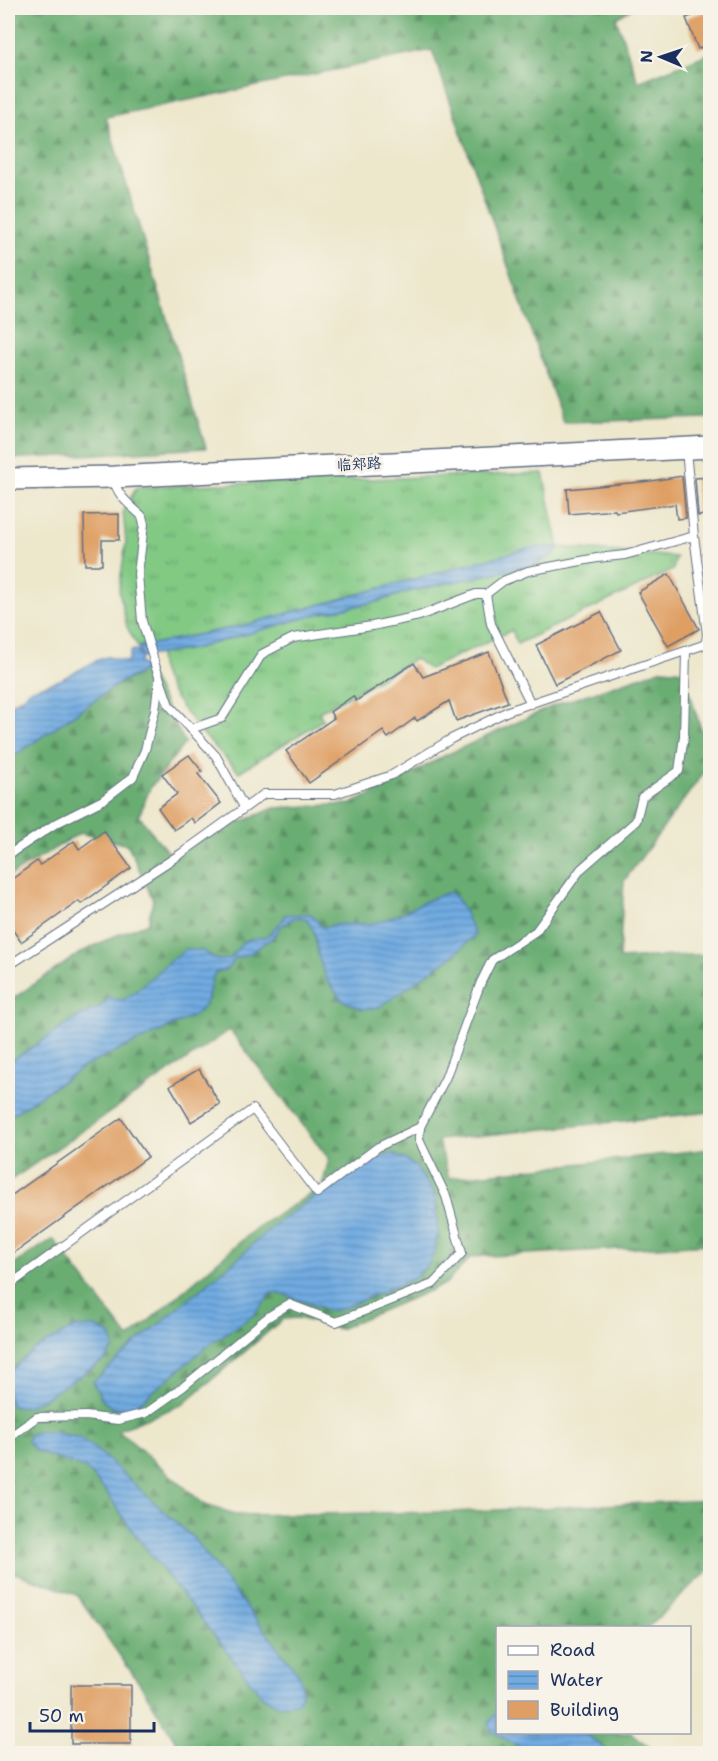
<svg xmlns="http://www.w3.org/2000/svg" width="718" height="1761" font-family="'Shantell Sans','LXGW WenKai TC',sans-serif">
<style>
.grass{fill:url(#grass-tufts);stroke:#4e7c71;stroke-width:1.5}
.forest{fill:url(#forest-firs);stroke:#426e68;stroke-width:1.5}
.water{fill:url(#water-rules);stroke:#466da0;stroke-width:1.5}
.building{fill:#df9f64}
.lines{fill:none;stroke-linecap:round;stroke-linejoin:round}
.service-casing{stroke:#646f84;stroke-width:10}
.secondary-casing{stroke:#646f84;stroke-width:24}
.service{stroke:#fff;stroke-width:8}
.secondary{stroke:#fff;stroke-width:21}
.labels{text-anchor:middle;dominant-baseline:central;stroke-width:6;stroke-linejoin:round;paint-order:stroke}
.street-label{font-size:15px;fill:#1b2f5e;stroke:#f7f3e8}
</style>
<defs>
<pattern id="grass-tufts" width="24" height="20" patternUnits="userSpaceOnUse" patternTransform="scale(1.5)"><rect width="24" height="20" fill="#82c984"/><path d="M3 7l-1-3M5 7V3M7 7l1-3M15 17l-1-3M17 17v-4M19 17l1-3" fill="none" stroke="#6aa46f"/></pattern>
<pattern id="forest-firs" width="22" height="20" patternUnits="userSpaceOnUse" patternTransform="scale(1.5)"><rect width="22" height="20" fill="#69ad72"/><path d="M5 1l3.5 6h-7zM16 11l3.5 6h-7z" fill="#568d61"/></pattern>
<pattern id="water-rules" width="6" height="5" patternUnits="userSpaceOnUse" patternTransform="scale(1.5)"><rect width="6" height="5" fill="#71abe1"/><path d="M0 2.5h6" fill="none" stroke="#5c8cba"/></pattern>
</defs>
<rect width="100%" height="100%" fill="#f7f3e8"/>
<filter id="ink" filterUnits="userSpaceOnUse"><feTurbulence type="fractalNoise" baseFrequency=".0167" numOctaves="2"/><feDisplacementMap in="SourceGraphic" scale="12" xChannelSelector="R" yChannelSelector="G"/><feConvolveMatrix kernelMatrix="1 2 1 2 8 2 1 2 1" color-interpolation-filters="sRGB"/></filter>
<filter id="wash" filterUnits="userSpaceOnUse"><feTurbulence type="fractalNoise" baseFrequency=".008" numOctaves="4" result="noise"/><feDisplacementMap in="SourceGraphic" scale="24" xChannelSelector="R" yChannelSelector="G"/><feGaussianBlur stdDeviation="1.35" result="paint"/><feColorMatrix in="noise" values="0 0 0 0 0 0 0 0 0 0 0 0 0 0 0 0 0 1.4 0 .05"/><feComposite in="paint" operator="in"/></filter>
<g filter="url(#wash)">
<rect width="100%" height="100%" fill="#ede7cc"/>
<path class="grass" d="M543,473L559,547L676,557L673,570L517,644L512,630L429,669L415,659L319,712L323,720L239,772C217,750 152,684 160,653L193,649L326,612L376,602L411,591L536,564L554,554L559,547L529,548L241,626L138,647L127,627L119,590L126,542L123,511L137,487Z"/>
<g class="forest">
<polygon points="8,8 633,8 616,18 638,82 710,53 710,418 563,422 432,50 106,117 206,448 8,459"/>
<polygon points="145,666 185,743 150,788 139,816 168,853 274,808 351,804 383,789 446,755 555,705 663,669 683,671 710,758 710,764 624,881 619,959 710,954 710,1112 438,1140 449,1178 710,1149 710,1244 471,1257 445,1284 339,1329 298,1318 283,1319 183,1404 118,1430 205,1505 239,1515 452,1512 710,1500 710,1569 648,1627 498,1628 498,1732 631,1733 658,1753 183,1753 142,1687 77,1595 15,1573 8,1573 8,1268 53,1239 129,1338 256,1228 322,1187 329,1159 230,1030 8,1182 8,1002 80,953 112,937 148,923 153,900 128,845 80,833 8,877 8,760 121,682 138,675"/>
</g>
<g class="water">
<polygon points="559,547 554,554 536,564 411,591 376,602 326,612 193,649 142,657 138,647 241,626 529,548"/>
<polygon points="135,650 138,651 141,659 139,663 145,666 144,671 121,682 8,760 8,705 20,699 30,690 60,680 100,659 108,657 128,662 131,651"/>
<path d="M451,892L461,905L475,935L451,957L398,994L379,1007L362,1009L342,1000L327,980L319,958L314,931L307,920L301,917L294,918L281,926L273,937L251,953L234,959C230,969 226,970 216,972C207,983 212,994 204,1006C202,1010 197,1013 193,1016L85,1066L8,1117V1063L75,1019L100,1007L109,998L123,1000L135,992L171,960L186,949L203,951L217,960L230,959L243,942L250,939L266,937L283,920L284,915L311,914L323,928C339,921 356,926 373,923C401,918 423,898 451,892Z"/>
<path d="M393,1154L404,1159L416,1167L435,1195L438,1233L434,1253L428,1265L413,1279L343,1308L330,1311L283,1294L271,1293L255,1314L210,1344L140,1402L126,1409H115L103,1401L93,1382L134,1345L243,1254C282,1213 334,1185 381,1156Z"/>
<polygon points="95,1327 110,1334 114,1348 105,1360 46,1397 28,1406 13,1407 8,1400 8,1373 33,1350 74,1328"/>
<polygon points="41,1431 54,1432 80,1438 99,1452 193,1538 300,1676 302,1694 297,1703 277,1705 261,1695 134,1533 107,1493 86,1469 36,1451 27,1441 30,1434"/>
<polygon points="497,1713 498,1732 585,1733 610,1753 530,1753 491,1731 489,1722"/>
</g>
<g id="blocks">
<g class="building">
<polygon points="711,9 711,44 698,49 686,18"/>
<polygon points="682,476 686,518 677,519 675,504 616,512 615,510 569,514 567,489 651,481"/>
<polygon points="711,477 711,514 698,516 695,478"/>
<polygon points="119,514 119,540 102,540 102,565 85,565 84,515"/>
<polygon points="669,574 699,629 668,646 638,592"/>
<polygon points="601,612 621,650 555,684 536,645"/>
<polygon points="489,652 508,702 456,721 449,701 417,721 415,718 388,738 383,731 309,783 286,751 334,718 330,712 353,696 356,701 414,663 423,677"/>
<polygon points="189,755 202,771 198,774 221,803 195,823 191,818 174,830 158,808 177,794 162,774"/>
<polygon points="104,831 131,868 81,904 79,901 21,942 8,923 8,882 37,861 40,865 74,841 79,849"/>
<polygon points="199,1069 220,1104 191,1122 170,1086"/>
<polygon points="121,1118 148,1157 8,1257 8,1198"/>
<rect x="71" y="1685" width="60" height="59"/>
</g>
</g>
</g>
<g filter="url(#ink)">
<use href="#blocks" fill-opacity="0" stroke="#646f84" stroke-width="1.5"/>
<g class="lines">
<g class="service-casing">
<g id="service">
<path d="M114,478C115,494 131,506 142,516L144,524L138,574L142,621L156,668L169,705L216,756L244,807"/>
<polyline points="531,704 491,624 486,594 503,581 528,571 597,558 625,555 694,536"/>
<polyline points="191,729 222,718 262,654 293,638 372,626 419,616 476,594 486,594"/>
<polyline points="8,855 55,824 103,800 133,777 145,750 155,710 159,680"/>
<polyline points="8,966 182,853 264,794 335,794 392,775 451,739 508,711 703,645 706,642 707,634 694,536 686,450"/>
<polyline points="8,1286 253,1109 317,1193 378,1147 420,1127"/>
<polyline points="8,1438 37,1417 86,1416 118,1420 146,1413 183,1387 268,1317 289,1304 336,1322 433,1284 462,1253 446,1196 419,1140 420,1127 445,1079 481,982 492,960 536,931 581,869 636,821 642,797 679,771 684,736 686,652"/>
</g>
</g>
<g class="secondary-casing">
<polyline id="secondary" points="8,479 114,477 710,447"/>
</g>
<use href="#service" class="service"/>
<use href="#secondary" class="secondary"/>
</g>
</g>
<g class="labels">
<g class="street-label">
<text transform="translate(359 464) rotate(-3)">临郑路</text>
</g>
</g>
<rect width="718" height="1761" fill="none" stroke="#f7f3e8" stroke-width="30"/>
<rect x="496" y="1626" width="195" height="108" fill="#f7f3e8" stroke="#9fa5b1" stroke-width="1.5"/>
<rect x="508" y="1646" width="30" height="9" fill="#ffffff" stroke="#9fa5b1" stroke-width="1.5"/>
<text x="550" y="1656" font-size="18" fill="#1b2f5e">Road</text>
<rect x="508" y="1671" width="30" height="18" fill="url(#water-rules)" stroke="#9fa5b1" stroke-width="1.5"/>
<text x="550" y="1686" font-size="18" fill="#1b2f5e">Water</text>
<rect x="508" y="1701" width="30" height="18" fill="#df9f64" stroke="#9fa5b1" stroke-width="1.5"/>
<text x="550" y="1716" font-size="18" fill="#1b2f5e">Building</text>
<g transform="translate(661 57) rotate(272)" stroke="#f7f3e8" stroke-width="4.5" paint-order="stroke">
<path d="M0-4.5L10 22L0 15L-10 22Z" fill="#1b2f5e"/>
<text y="-9" font-size="16" font-weight="bold" text-anchor="middle" fill="#1b2f5e">N</text>
</g>
<path d="M30 1722v9h124v-9" fill="none" stroke="#1b2f5e" stroke-width="3"/>
<text x="39" y="1722" font-size="18" fill="#1b2f5e" stroke="#f7f3e8" stroke-width="4.5" paint-order="stroke">50 m</text>
</svg>
